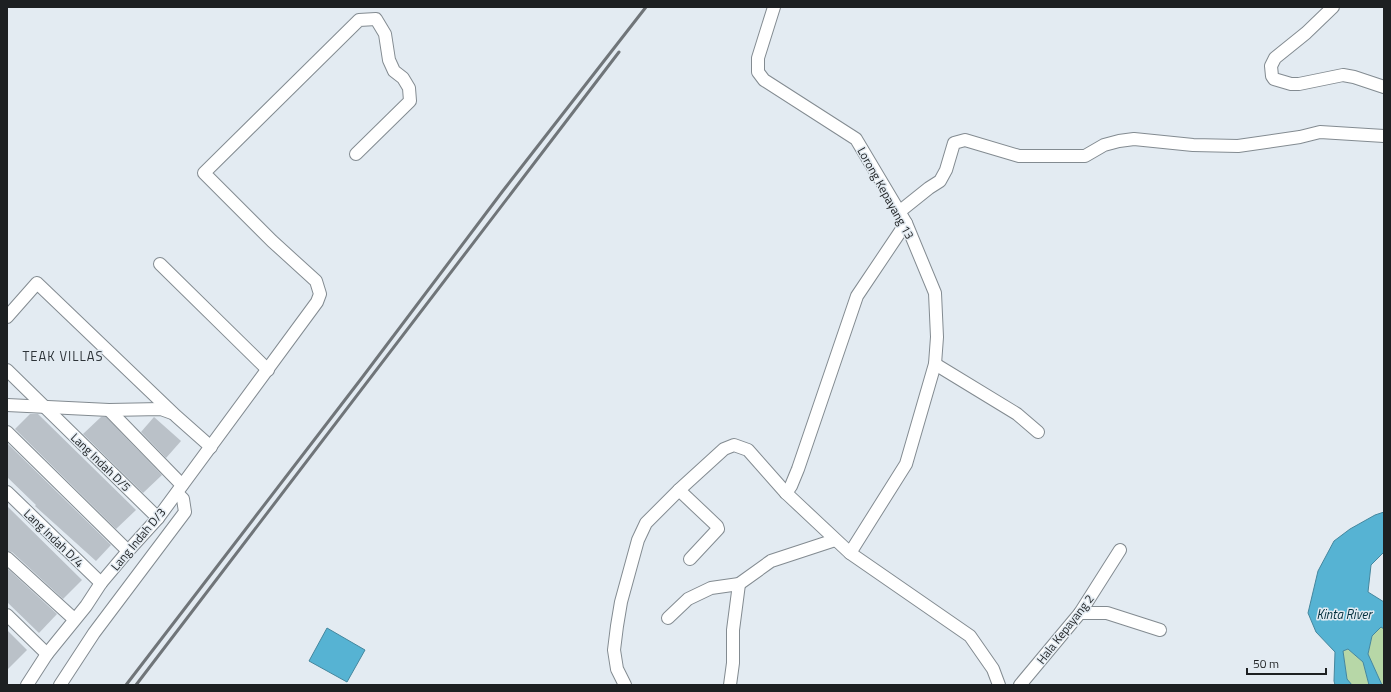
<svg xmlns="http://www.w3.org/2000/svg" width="1391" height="692" font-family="'Titillium Web',sans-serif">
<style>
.green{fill:#b7d7a7}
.water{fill:#56b3d3;stroke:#45879e}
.building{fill:#bac1c8}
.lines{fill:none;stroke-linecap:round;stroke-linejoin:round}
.minor-casing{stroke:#838b91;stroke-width:14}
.minor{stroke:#fff;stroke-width:12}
.rail{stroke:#707579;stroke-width:3}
.labels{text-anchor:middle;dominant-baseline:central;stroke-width:3;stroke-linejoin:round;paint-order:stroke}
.street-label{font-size:12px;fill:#1d2022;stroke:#e3ebf2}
.neighbourhood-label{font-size:13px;letter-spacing:1px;fill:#2d3338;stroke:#e3ebf2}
.water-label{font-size:13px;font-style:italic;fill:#022f3d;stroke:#e3ebf2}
</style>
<rect width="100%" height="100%" fill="#e3ebf2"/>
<g class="green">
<polygon points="1381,627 1384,629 1384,685 1382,685 1368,654 1372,636"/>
<polygon points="1348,649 1363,662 1369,685 1352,685 1347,679 1343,651"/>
</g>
<g class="water">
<polygon points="1384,512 1384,552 1371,565 1368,592 1384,602 1384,629 1381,627 1372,636 1368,654 1382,685 1369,685 1363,662 1348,649 1343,651 1347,679 1352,685 1335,685 1334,681 1335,652 1316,632 1308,613 1318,571 1334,541 1350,529 1375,515"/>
<polygon points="327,628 365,650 347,682 309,661"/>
</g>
<g class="building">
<polygon points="30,414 38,414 136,510 116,529 15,429"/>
<polygon points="101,417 106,417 162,475 143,493 83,434"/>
<polygon points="154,417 181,441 166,458 141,432"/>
<polygon points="7,443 111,545 96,561 35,506 36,505 7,477"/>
<polygon points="7,506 82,580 63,599 12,552 7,551"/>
<polygon points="7,568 57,614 39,633 7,602"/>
<polygon points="7,630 27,650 7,670"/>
</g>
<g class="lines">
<g class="minor-casing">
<g id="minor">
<polyline points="774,7 758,58 758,72 764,80 856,139 906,223 935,293 937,337 935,364 906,464 850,553"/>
<polyline points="1333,7 1306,33 1275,58 1271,66 1272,76 1274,79 1291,84 1299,84 1343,75 1354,77 1384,87"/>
<polyline points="899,212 929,188 940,181 946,170 954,143 965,140 1019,156 1085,156 1104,145 1119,141 1134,139 1193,145 1238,146 1300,137 1320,132 1384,136"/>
<polyline points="160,264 268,370"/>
<polyline points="7,317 37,283 176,416 211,447"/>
<polyline points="935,364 1017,414 1038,432"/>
<polyline points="7,370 158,518"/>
<polyline points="7,405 109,410 161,409 172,413"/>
<polyline points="109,410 182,485"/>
<polyline points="7,432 128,551"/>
<polyline points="679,490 717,526 718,529 690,559"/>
<polyline points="7,492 101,583"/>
<polyline points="786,493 791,486 798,469 857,296 906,223"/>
<polyline points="7,558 74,619"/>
<polyline points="1080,613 1107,613 1160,630"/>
<polyline points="7,615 47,654"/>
<polyline points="668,618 688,599 711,588 739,584 771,561 835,540"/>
<polyline points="27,685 47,654 86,606 101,583 128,551 158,518 317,302 320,294 316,281 272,241 204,173 359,20 376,19 385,34 389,60 394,71 403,78 409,88 410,101 356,154"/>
<polyline points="60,685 94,633 185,512 183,499 177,493"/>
<polyline points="625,685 617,669 614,650 617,626 621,602 638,540 646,523 679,490 724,449 734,445 748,450 786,493 850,553 970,636 993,669 999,685"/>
<polyline points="730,685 733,663 733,630 739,584"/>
<polyline points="1020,685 1080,613 1120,550"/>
</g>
</g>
<use href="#minor" class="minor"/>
<g class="rail">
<polyline points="126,685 361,379 502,192 646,7"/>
<polyline points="136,685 619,52"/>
</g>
</g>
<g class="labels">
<g class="street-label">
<text transform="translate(886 193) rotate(61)">Lorong Kepayang 13</text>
<text transform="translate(101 462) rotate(44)">Lang Indah D/5</text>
<text transform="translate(54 538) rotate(44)">Lang Indah D/4</text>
<text transform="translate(138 539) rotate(-50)">Lang Indah D/3</text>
<text transform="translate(1065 629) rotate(-52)">Hala Kepayang 2</text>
</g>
<g class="neighbourhood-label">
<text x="63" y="356">TEAK VILLAS</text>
</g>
<g class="water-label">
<text x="1344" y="614">Kinta River</text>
</g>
</g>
<rect width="1391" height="692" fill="none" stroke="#1d2022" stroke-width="16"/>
<path d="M1247 668v6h79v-6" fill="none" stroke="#1d2022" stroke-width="2"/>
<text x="1253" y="668" font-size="12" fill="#1d2022" stroke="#e3ebf2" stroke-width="3" paint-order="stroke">50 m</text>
</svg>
